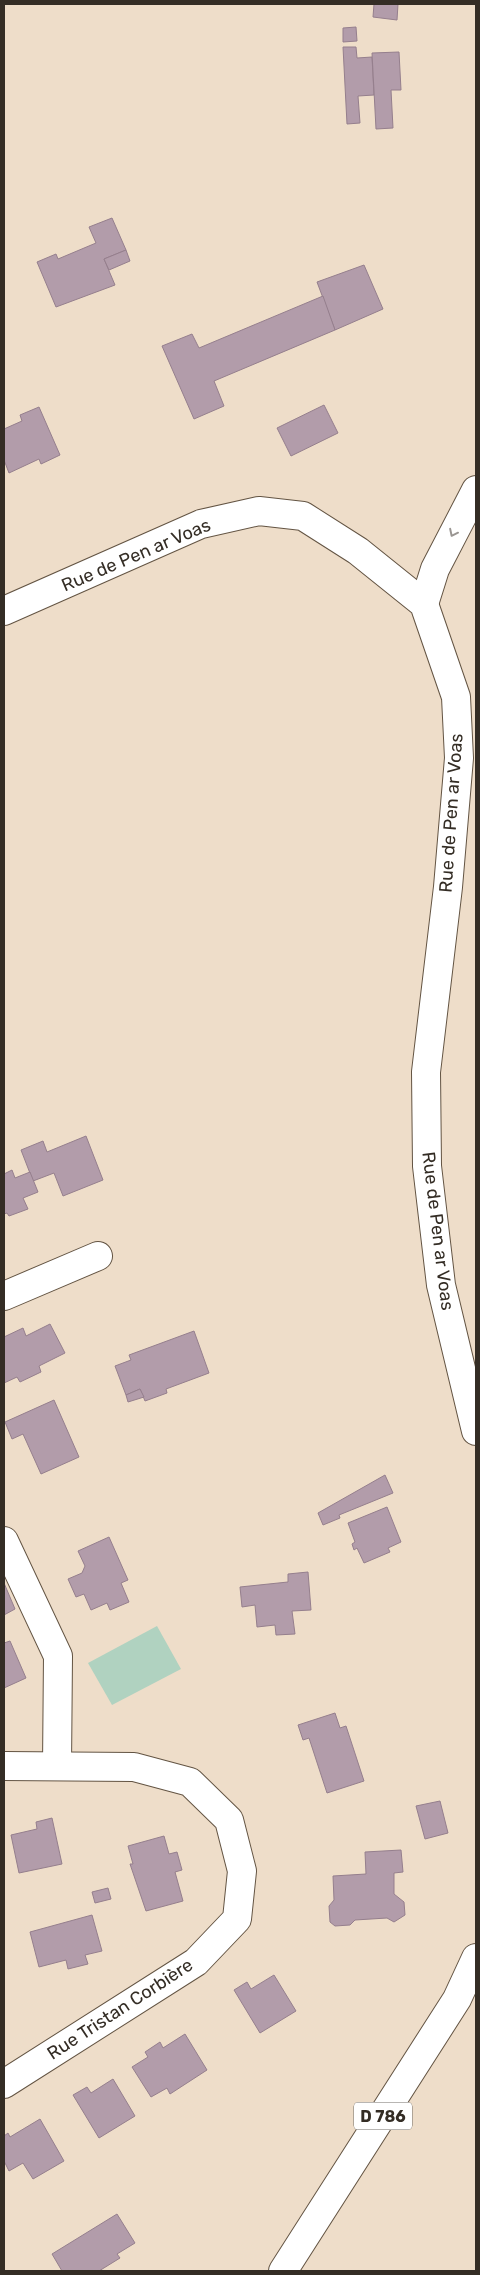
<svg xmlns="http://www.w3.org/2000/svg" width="480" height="2275" font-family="Rubik,sans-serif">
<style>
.green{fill:#b0d2c0}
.building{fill:#b29caa;stroke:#957f8d}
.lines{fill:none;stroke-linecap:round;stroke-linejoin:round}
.street-casing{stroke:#635443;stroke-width:30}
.primary-casing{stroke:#635443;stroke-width:30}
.street{stroke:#fff;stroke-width:28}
.primary{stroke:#fff;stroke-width:28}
.oneway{stroke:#9a9692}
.labels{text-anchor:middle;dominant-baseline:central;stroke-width:4.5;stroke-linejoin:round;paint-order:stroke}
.shield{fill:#fff;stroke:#716c66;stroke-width:1}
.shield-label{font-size:16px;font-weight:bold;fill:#342d25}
.street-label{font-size:18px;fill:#342d25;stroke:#fff}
</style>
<rect width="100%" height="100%" fill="#eeddc9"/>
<polygon class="green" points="157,1626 181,1669 112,1705 88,1663"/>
<g class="building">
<polygon points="374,4 398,4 397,20 373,17"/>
<polygon points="356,27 357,41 343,42 343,28"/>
<polygon points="343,47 356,47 357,58 372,57 374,95 358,96 360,123 347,124"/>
<polygon points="399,52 401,90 391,90 393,128 376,129 372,53"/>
<polygon points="112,218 126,250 104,259 115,285 56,307 37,262 56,254 58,259 96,243 89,227"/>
<polygon points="126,250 130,261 109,270 104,259"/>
<polygon points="364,265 383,309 335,330 317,282"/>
<polygon points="323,296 335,330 214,381 224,406 194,419 162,346 192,334 199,348"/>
<polygon points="324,405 338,433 291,456 277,428"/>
<polygon points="39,407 60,455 41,464 39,459 9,473 4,460 4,429 22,421 20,415"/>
<polygon points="86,1136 103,1180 63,1196 54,1173 33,1181 21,1150 43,1141 47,1152"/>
<polygon points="12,1170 15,1178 30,1172 38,1192 23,1198 28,1209 9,1216 7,1213 4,1214 4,1174"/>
<polygon points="50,1324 65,1353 39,1366 41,1372 20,1382 17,1377 4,1383 4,1337 23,1328 26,1336"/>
<polygon points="194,1331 209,1373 166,1389 167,1393 145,1401 140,1389 126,1395 115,1366 131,1360 129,1355"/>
<polygon points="140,1389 144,1397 128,1402 126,1395"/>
<polygon points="54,1400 79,1457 41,1474 23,1434 12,1439 5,1422"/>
<polygon points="385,1475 393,1493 339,1515 340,1518 323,1525 318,1513"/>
<polygon points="387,1507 401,1542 388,1548 390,1552 364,1563 357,1548 354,1550 352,1544 355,1542 348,1523"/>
<polygon points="109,1537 128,1580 121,1583 129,1602 110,1610 107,1603 91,1610 84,1594 76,1597 68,1579 82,1573 85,1566 78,1551"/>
<polygon points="308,1572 311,1610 292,1611 295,1634 276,1635 275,1625 257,1627 255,1605 242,1607 240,1587 288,1582 288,1574"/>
<polygon points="4,1583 15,1609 4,1615"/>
<polygon points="10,1641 26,1678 4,1688 4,1643"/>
<polygon points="335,1713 340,1728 346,1726 364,1781 327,1793 309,1738 303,1740 298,1725"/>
<polygon points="440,1801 448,1833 425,1839 416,1806"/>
<polygon points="52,1818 62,1864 19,1873 11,1835 37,1829 36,1822"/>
<polygon points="164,1836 169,1854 177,1852 182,1870 175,1872 183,1901 146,1911 130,1864 133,1864 128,1846"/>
<polygon points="401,1850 403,1872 394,1873 394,1894 404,1902 405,1915 394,1922 387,1918 355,1920 350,1925 335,1926 330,1922 329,1906 334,1900 333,1876 366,1874 365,1852"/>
<polygon points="108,1888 111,1899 95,1903 92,1892"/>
<polygon points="92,1915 102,1951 85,1955 88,1964 68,1969 66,1960 39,1967 30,1932"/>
<polygon points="274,1975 296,2011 260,2033 234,1990 247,1982 251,1989"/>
<polygon points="185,2034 207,2070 170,2094 167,2088 151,2097 132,2067 148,2057 145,2052 160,2042 163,2048"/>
<polygon points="113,2079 135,2116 99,2138 73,2095 87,2087 91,2093"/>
<polygon points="40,2119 64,2161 33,2179 23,2163 9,2171 4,2161 4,2136 8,2133 10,2137"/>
<polygon points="117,2214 135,2243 117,2254 120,2258 99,2271 62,2271 52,2254"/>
</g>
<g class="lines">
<g class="street-casing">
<g id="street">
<polyline points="424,604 435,569 476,490"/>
<polyline points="4,611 201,524 259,511 303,516 358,551 424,604 456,697 459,758 448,887 426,1072 427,1166 441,1285 476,1431"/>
<polyline points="4,1296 98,1256"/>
<polyline points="4,1541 58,1656 57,1766"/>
<polyline points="4,1766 134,1767 190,1782 229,1820 242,1871 237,1919 196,1962 4,2084"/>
</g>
</g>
<g class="primary-casing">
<polyline id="primary" points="283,2271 457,1999 476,1958"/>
</g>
<use href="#street" class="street"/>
<use href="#primary" class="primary"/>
</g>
<defs><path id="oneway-chevron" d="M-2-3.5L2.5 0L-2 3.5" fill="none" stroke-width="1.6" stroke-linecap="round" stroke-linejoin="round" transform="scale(1.25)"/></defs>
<use class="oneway" href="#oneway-chevron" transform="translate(453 533) rotate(116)"/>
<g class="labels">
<rect class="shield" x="354" y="2102.5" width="58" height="27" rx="4"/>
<g class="shield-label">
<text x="383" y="2116">D 786</text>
</g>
<g class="street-label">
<text transform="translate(136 555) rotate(-23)">Rue de Pen ar Voas</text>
<text transform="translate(451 813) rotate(-86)">Rue de Pen ar Voas</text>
<text transform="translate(438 1231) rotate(83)">Rue de Pen ar Voas</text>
<text transform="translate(120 2009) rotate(-33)">Rue Tristan Corbière</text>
</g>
</g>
<rect width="480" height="2275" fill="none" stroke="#342d25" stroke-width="10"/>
</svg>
